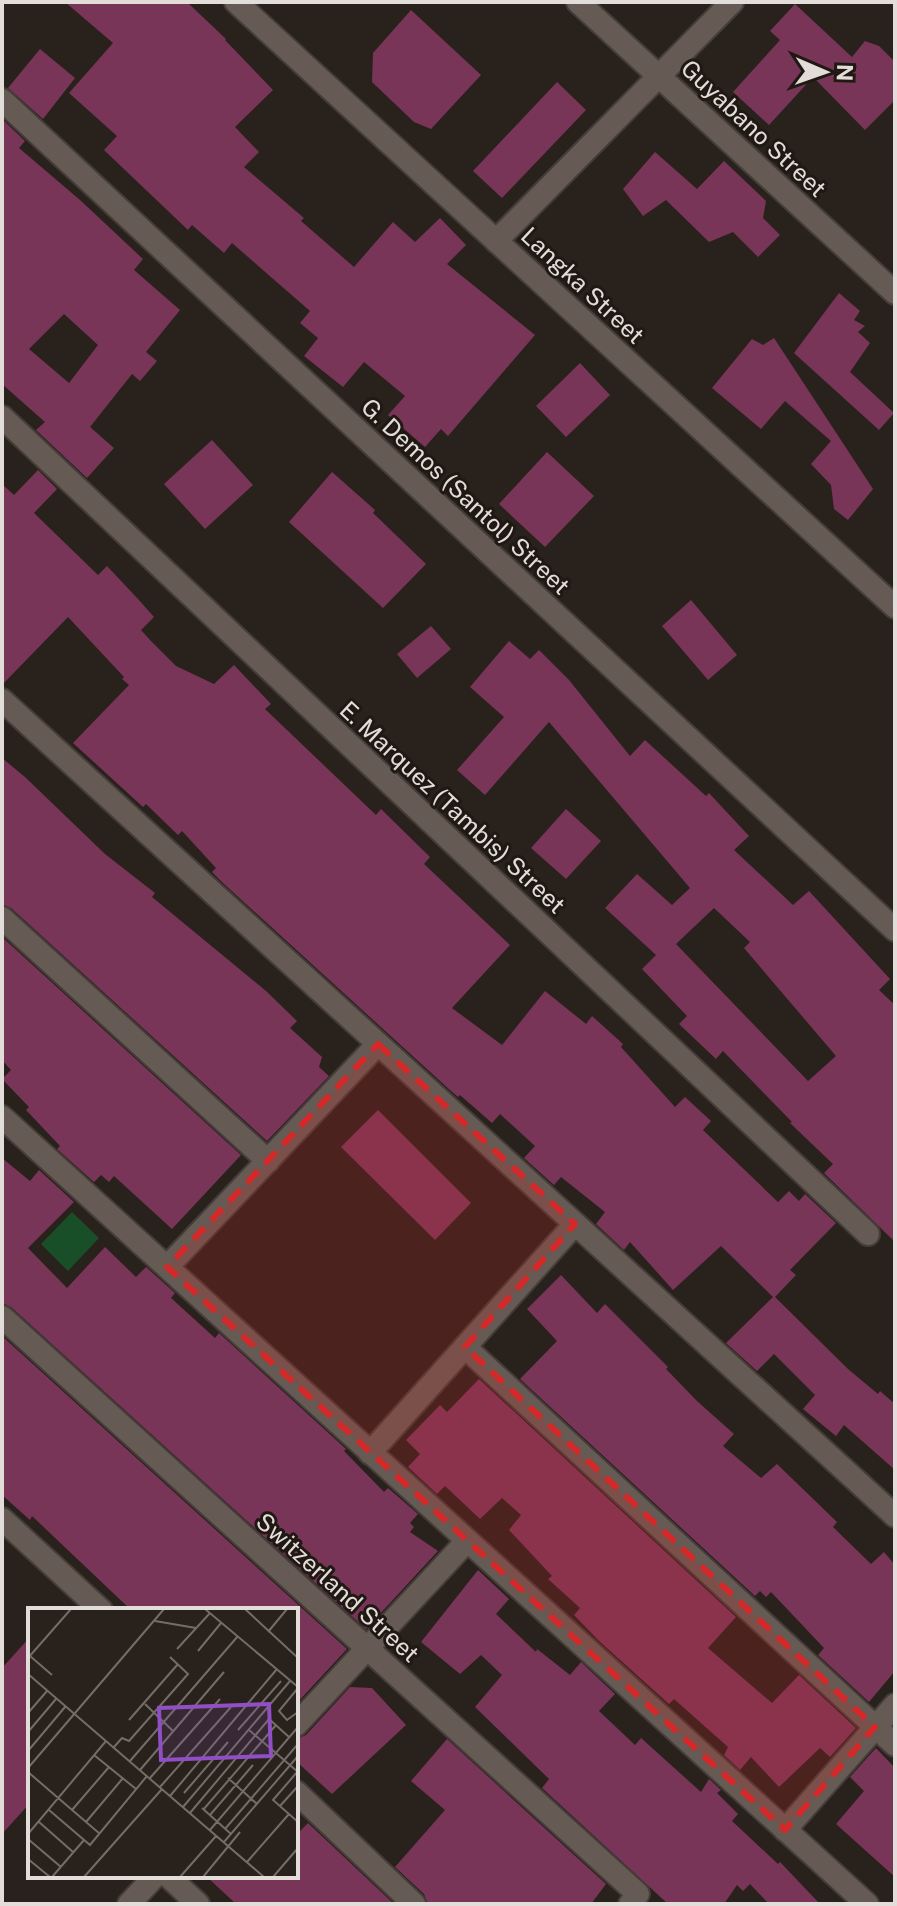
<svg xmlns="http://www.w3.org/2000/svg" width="897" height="1906" font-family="'Public Sans',sans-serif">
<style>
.green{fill:#184e28}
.building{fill:#793557;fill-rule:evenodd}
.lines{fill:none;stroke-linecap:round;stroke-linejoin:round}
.minor-casing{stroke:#443d39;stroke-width:26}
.minor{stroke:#655b54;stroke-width:22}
.marked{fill:#d62828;fill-opacity:0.2;stroke:#d62828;stroke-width:6;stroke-dasharray:16 10;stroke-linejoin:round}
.labels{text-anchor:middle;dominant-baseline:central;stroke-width:6;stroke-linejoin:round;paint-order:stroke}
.street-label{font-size:24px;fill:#e3ddd9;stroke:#201812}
.inset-road{fill:none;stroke:#736c67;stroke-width:2}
.view{fill:#904fc4;fill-opacity:0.15;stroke:#904fc4;stroke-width:4}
.inset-edge{fill:none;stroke:#e3ddd9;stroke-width:4}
</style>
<rect width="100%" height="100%" fill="#29211b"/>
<polygon class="green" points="72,1212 99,1238 68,1271 41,1244"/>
<g class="building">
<polygon points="65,2 187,2 226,39 225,40 273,90 235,127 259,152 244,167 304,218 301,221 354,267 393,222 415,242 440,218 466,245 447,264 535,335 448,436 441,429 425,447 388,415 405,396 364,362 343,387 304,356 318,338 300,323 310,311 232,243 224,253 192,225 188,230 104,150 117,136 69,93 113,43"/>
<polygon points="795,4 852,57 865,41 879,46 895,62 895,100 865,130 813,77 769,125 733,92 780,40 770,31"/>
<polygon points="411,10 481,75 431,129 414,122 372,82 373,53"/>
<polygon points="40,49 75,78 43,119 8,88"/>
<polygon points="557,82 586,110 502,198 473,171"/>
<path d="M2,119L25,141L19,148L80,200L143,259L134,270L180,310L146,352L157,361L140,381L132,374L90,427L114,448L87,478L36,430L45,422L2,384ZM64,314L98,345L69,383L29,349Z"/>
<polygon points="655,152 697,189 724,161 766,201 763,218 780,235 758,257 733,232 709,242 666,200 643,216 623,189"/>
<polygon points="839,293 860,311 854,320 865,326 858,332 870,343 850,372 894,413 879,430 794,353"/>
<polygon points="774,338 873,489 848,520 834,509 831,485 811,464 831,441 785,401 761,429 712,388 752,339 763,345"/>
<polygon points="580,363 610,395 566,437 536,406"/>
<polygon points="212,440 253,485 205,529 164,484"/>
<polygon points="547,452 594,496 545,547 499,504"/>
<polygon points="38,470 57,489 34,513 98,575 107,566 138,599 154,617 141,630 150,640 176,666 214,684 234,665 271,704 265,709 376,815 381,809 430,857 424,864 510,945 452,1008 502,1045 545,991 586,1024 592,1016 623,1044 621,1047 675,1107 685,1097 711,1121 703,1130 778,1202 789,1191 799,1201 805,1194 836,1223 790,1270 796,1275 775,1297 848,1369 878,1394 880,1391 895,1404 895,1470 844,1425 836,1436 803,1409 815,1395 774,1354 757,1371 726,1343 773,1297 721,1246 673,1290 630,1242 624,1250 596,1224 605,1212 561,1177 554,1185 524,1158 535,1146 500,1114 492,1123 460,1095 458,1097 451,1091 224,884 212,872 216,868 182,831 178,835 146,804 143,807 73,743 129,685 122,679 124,677 68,617 2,685 2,484 14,495"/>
<polygon points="332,472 375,510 373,513 426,564 383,608 289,522"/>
<polygon points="691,600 737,655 708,680 662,626"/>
<polygon points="431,626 451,649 417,678 397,654"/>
<path d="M509,641L530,659L539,650L569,680L630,756L645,740L706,796L709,793L749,836L734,850L793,905L809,891L890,979L879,990L895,1005V1242L824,1173L833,1164L790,1123L792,1122L723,1051L716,1059L679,1024L687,1016L642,969L656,955L605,908L637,874L672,905L690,888L549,722L485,795L457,770L504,717L470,687ZM714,908L750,942L744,948L836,1056L808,1081L676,944Z"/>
<polygon points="2,758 25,777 105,854 155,893 152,897 266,991 297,1021 290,1028 322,1057 319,1067 329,1076 267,1141 11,908 2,904"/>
<polygon points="566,809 601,841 566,879 531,848"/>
<polygon points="2,937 241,1155 172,1229 114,1176 109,1182 101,1175 94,1182 57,1149 60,1146 26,1110 29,1107 2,1079 11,1070 2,1060"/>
<polygon points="378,1110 471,1203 435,1240 341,1147"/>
<polygon points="2,1158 30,1181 39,1170 74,1202 28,1248 67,1288 105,1247 136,1277 146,1267 175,1293 171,1298 215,1338 219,1333 346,1449 344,1451 384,1492 388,1488 418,1514 410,1523 414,1527 410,1532 438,1551 366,1629 11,1307 2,1303"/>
<polygon points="561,1275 597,1313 605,1304 668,1367 666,1369 697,1401 734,1434 723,1446 761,1478 777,1464 837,1522 833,1527 871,1564 884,1552 895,1565 895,1671 869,1702 818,1655 824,1648 771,1592 766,1597 760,1591 755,1596 520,1379 557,1341 527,1309"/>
<polygon points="2,1336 347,1649 296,1704 296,1610 131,1610 32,1516 30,1520 2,1495"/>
<polygon points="479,1379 736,1617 708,1648 772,1703 799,1675 856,1728 830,1757 820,1748 779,1787 751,1757 740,1770 724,1755 728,1747 674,1699 669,1704 599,1641 574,1615 580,1608 548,1579 552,1576 509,1530 521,1515 502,1498 480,1519 445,1486 437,1494 408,1467 420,1454 406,1440 440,1405 447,1412"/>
<polygon points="478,1570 509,1599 496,1614 536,1652 537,1649 570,1675 581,1662 615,1694 599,1711 635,1745 641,1738 701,1792 709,1779 721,1790 717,1793 738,1814 732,1821 778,1864 780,1862 820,1904 769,1904 750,1884 743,1891 737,1885 724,1904 668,1904 542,1788 549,1779 475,1707 502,1675 481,1655 460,1674 421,1642"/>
<polygon points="30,1637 30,1803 2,1834 2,1668"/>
<polygon points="350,1687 372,1688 406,1725 332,1794 296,1761 296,1739 306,1735"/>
<polygon points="447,1739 606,1884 591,1904 428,1904 424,1894 395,1867 445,1810 411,1781"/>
<polygon points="876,1748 895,1768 895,1877 836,1824 864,1791 850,1777"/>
<polygon points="308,1823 394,1904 236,1904 206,1876 296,1876 296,1835"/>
</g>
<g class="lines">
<g class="minor-casing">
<g id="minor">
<polyline points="236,2 895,607"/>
<polyline points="578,2 895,293"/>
<polyline points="2,100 895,930"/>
<polyline points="496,241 732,2"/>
<polyline points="2,417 868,1234"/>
<polyline points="2,700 895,1516"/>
<polyline points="2,918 268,1161"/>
<polyline points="2,1117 867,1904"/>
<polyline points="167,1267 378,1044"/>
<polyline points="2,1317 638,1894 630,1904"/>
<polyline points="465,1347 895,1745"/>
<polyline points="370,1453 575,1224"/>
<polyline points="2,1519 101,1610"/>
<polyline points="296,1725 467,1541"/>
<polyline points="296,1792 414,1904"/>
<polyline points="785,1830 895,1705"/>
<polyline points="168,1876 198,1904"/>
<polyline points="129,1904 155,1876"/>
</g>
</g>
<use href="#minor" class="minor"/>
</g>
<path class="marked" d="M378,1044L575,1224L465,1347L875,1727L785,1830L167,1267Z"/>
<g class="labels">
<g class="street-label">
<text transform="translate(754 128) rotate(43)">Guyabano Street</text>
<text transform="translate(583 285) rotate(43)">Langka Street</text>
<text transform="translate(466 496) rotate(43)">G. Demos (Santol) Street</text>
<text transform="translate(453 807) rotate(43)">E. Marquez (Tambis) Street</text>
<text transform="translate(338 1587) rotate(42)">Switzerland Street</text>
</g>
</g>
<g transform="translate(28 1608)">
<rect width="270" height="270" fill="#29211b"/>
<path class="inset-road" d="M177,1L270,79M217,1L270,50M127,13L168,20M240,24L259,1M149,41L182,5M170,43L193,15M2,48L24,67M0,50L43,1M0,66L236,269M270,80L251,103L259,112L270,104M117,96L145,123M0,105L19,83M101,112L150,56M210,122L253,73M221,122L270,164M0,124L28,91M86,139L94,130L101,133L160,66L142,49M0,143L37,99M66,147L108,181M102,153L210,28M0,160L136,1M112,162L196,64M270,163L245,192L270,214M0,164L72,226M122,170L192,91M200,170L229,196M132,179L203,99M156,185L200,134M142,188L249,61M252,198L270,178M155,199L262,73M174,200L203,226M21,202L62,237L119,168M44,202L81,159M175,202L248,117M162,205L241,111L261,129M182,207L225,157M11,214L45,244M58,214L95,170M197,221L270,136M182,222L270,119M0,226L78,133M0,231L33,259M196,234L270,148M0,251L22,269M219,254L261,206M24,269L56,232M56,269L134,181M152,269L188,228M175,269L212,224M245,269L270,240"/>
<path class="view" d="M241,96L243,148L133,152L131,100Z"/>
<rect width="270" height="270" class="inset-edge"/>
</g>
<rect width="897" height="1906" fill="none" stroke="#e3ddd9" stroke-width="8"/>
<g transform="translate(825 72) rotate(92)" stroke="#201812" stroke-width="6" paint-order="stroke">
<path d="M0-6L14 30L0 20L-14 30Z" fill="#e3ddd9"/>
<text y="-12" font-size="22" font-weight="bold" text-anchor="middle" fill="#e3ddd9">N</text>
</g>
</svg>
